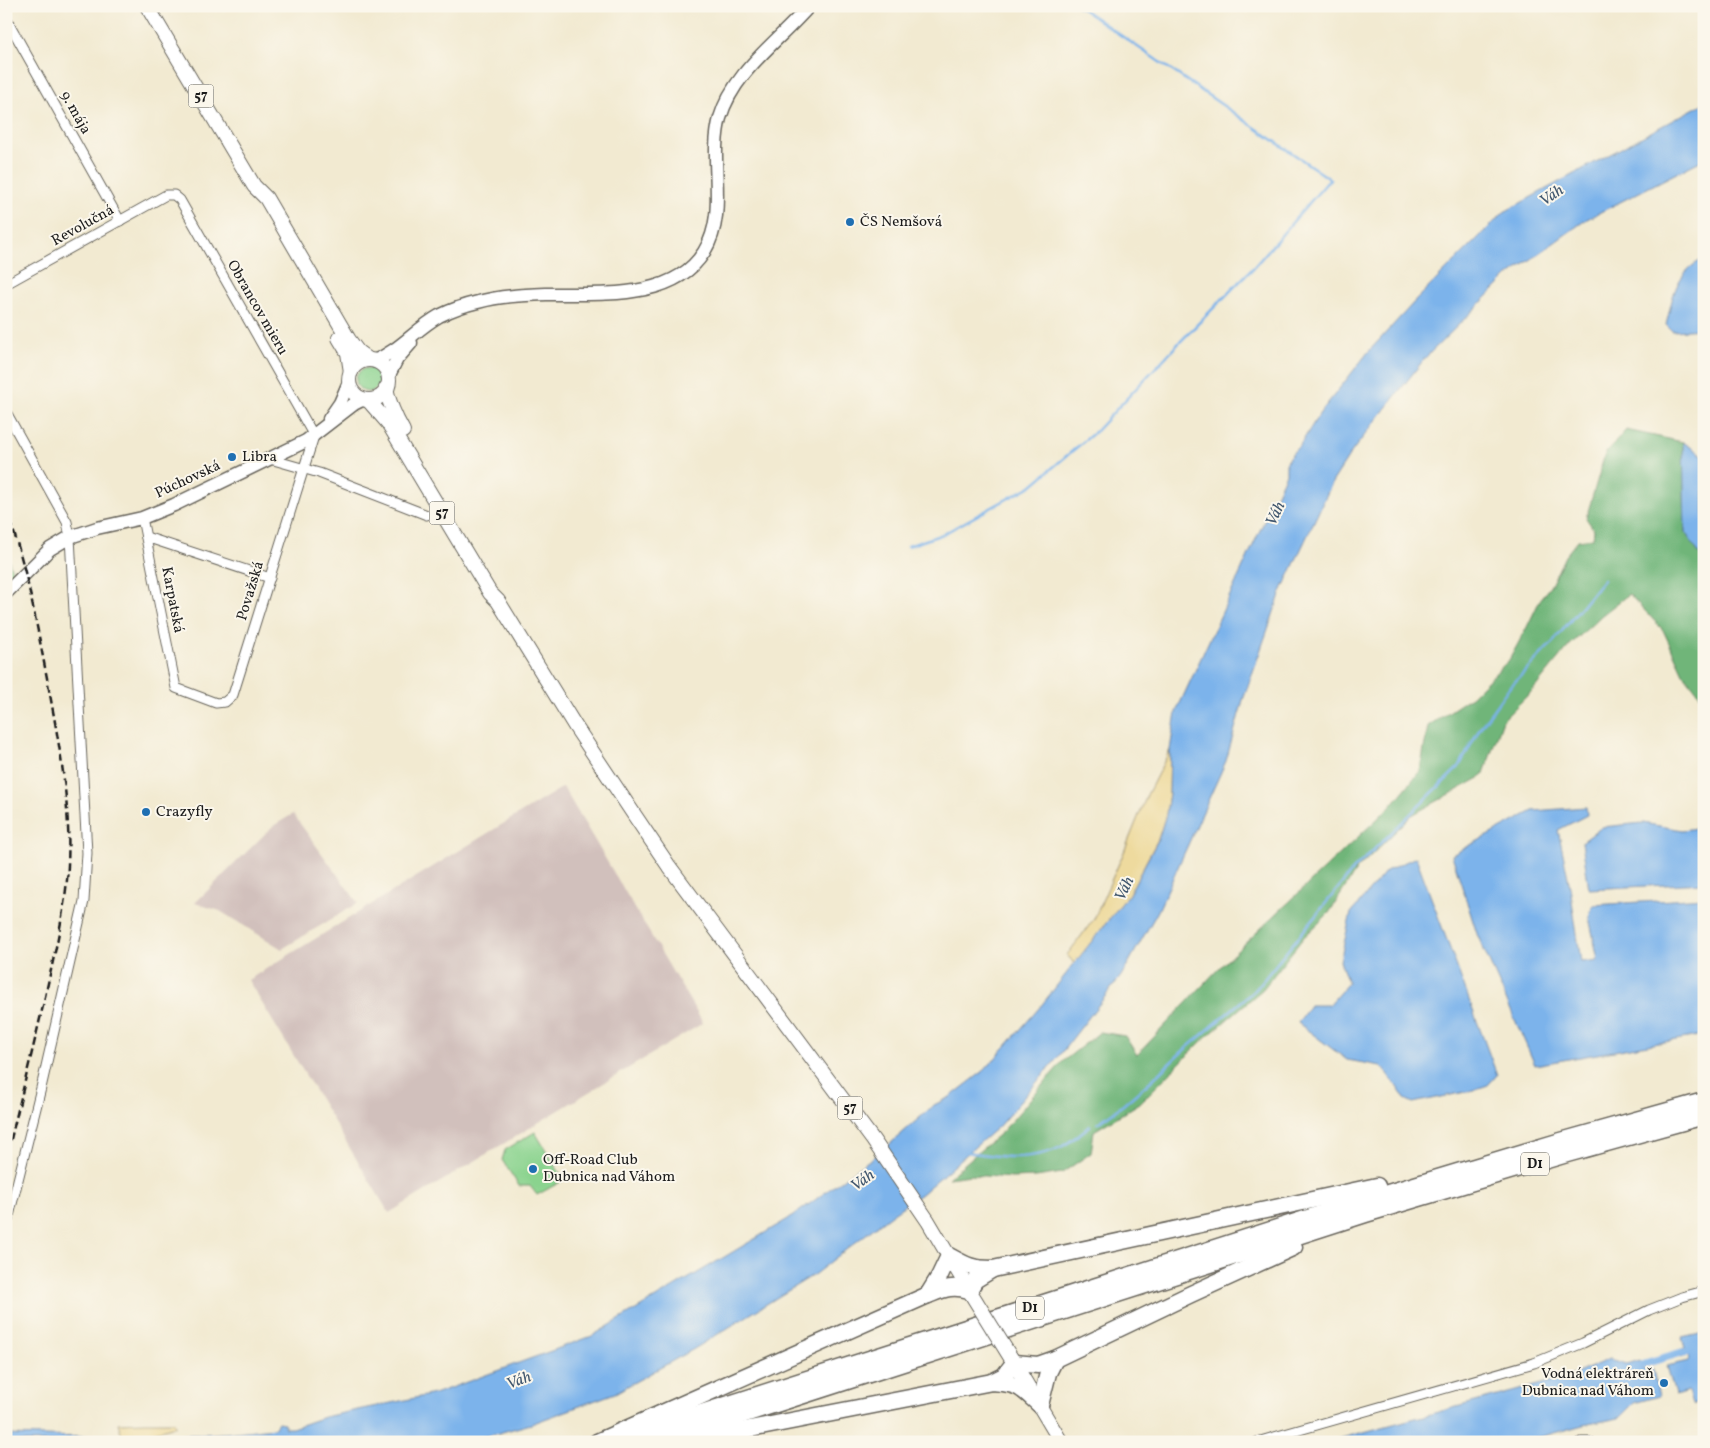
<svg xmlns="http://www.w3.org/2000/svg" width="1710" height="1448" font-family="Vollkorn,serif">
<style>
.industrial{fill:#d1c0bc}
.green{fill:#8ad38e;stroke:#537855}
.forest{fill:#6fb579;stroke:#46684a}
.sand{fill:#eeda9e;stroke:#857b5d}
.water{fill:#7bb3eb;stroke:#4c6884}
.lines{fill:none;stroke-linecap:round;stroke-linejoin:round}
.stream{stroke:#7bb3eb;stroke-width:2.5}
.canal{stroke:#7bb3eb;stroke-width:8}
.street-casing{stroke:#67645b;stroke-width:11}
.secondary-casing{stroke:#67645b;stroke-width:15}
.primary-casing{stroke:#67645b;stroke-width:16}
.highway-casing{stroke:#67645b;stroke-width:19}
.street{stroke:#fff;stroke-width:9}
.secondary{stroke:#fff;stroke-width:12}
.primary{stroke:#fff;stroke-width:14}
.highway{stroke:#fff;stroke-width:16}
.rail{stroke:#1c1c1c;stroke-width:2.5;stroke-dasharray:8 4;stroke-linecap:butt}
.primary-bridge-casing{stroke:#67645b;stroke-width:16;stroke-linecap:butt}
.primary-bridge{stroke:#fff;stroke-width:14}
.poi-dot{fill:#1f6fb2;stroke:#fbf7ec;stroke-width:2}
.labels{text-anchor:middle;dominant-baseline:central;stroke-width:4;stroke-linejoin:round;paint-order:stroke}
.shield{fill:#fbf7ec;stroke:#5f5e5a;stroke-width:1}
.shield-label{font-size:14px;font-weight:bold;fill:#1c1c1c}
.street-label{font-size:15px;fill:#1c1c1c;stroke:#fbf7ec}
.poi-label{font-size:15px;fill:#1c1c1c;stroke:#fbf7ec;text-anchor:start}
.water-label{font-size:16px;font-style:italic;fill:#42586f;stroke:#fbf7ec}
</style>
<rect width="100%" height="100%" fill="#fbf7ec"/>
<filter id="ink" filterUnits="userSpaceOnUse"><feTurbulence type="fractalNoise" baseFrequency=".02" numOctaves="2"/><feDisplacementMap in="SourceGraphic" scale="10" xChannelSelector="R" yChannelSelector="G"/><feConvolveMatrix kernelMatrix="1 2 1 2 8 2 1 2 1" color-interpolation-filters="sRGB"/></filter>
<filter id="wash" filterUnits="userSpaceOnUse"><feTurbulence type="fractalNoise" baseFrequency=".0096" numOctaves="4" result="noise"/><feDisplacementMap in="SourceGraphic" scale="20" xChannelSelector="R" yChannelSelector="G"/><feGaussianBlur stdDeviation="1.12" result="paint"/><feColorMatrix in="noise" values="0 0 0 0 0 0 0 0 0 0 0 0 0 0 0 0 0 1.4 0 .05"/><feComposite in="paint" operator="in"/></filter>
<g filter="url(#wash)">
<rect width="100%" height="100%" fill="#f2ead1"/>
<g class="industrial">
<polygon points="563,787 703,1023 389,1213 248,980"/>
<polygon points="293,814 358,903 282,949 220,911 195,903 273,826"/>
</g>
<g class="green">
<circle cx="368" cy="380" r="12"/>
<polygon points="6,552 13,574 6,582"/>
<polygon points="535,1132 564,1180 537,1195 530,1186 519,1186 502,1160 505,1150"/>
</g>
<polygon class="forest" points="1626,430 1683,442 1685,532 1704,561 1704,700 1683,673 1663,630 1629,594 1602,615 1569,646 1534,689 1503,720 1483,776 1412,815 1357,869 1329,913 1303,938 1263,989 1202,1041 1140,1103 1094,1131 1091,1153 1062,1173 1036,1177 1012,1178 971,1175 948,1178 1003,1131 1062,1062 1100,1032 1125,1036 1137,1055 1221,966 1391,806 1420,771 1428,726 1471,697 1509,660 1526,629 1540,600 1552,583 1565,556 1578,540 1593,538 1594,530 1586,518 1605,454"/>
<g class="sand">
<polygon points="1170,750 1169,793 1166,815 1158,839 1129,894 1075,964 1067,955 1094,919 1124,852 1147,795"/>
<polygon points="146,1422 174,1422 175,1426 150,1433 151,1437 123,1438 118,1423"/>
</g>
<g class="water">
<polygon points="1704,103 1704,159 1587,219 1508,276 1425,358 1353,450 1333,481 1281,592 1243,700 1226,761 1158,911 1121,976 1055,1061 999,1126 921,1194 892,1214 815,1274 694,1349 615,1393 531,1424 466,1442 6,1442 6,1435 123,1438 225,1433 274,1428 278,1422 285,1423 285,1428 292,1428 324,1417 434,1394 592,1336 793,1216 883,1150 934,1105 950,1097 985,1070 1040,1007 1129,894 1158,840 1166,814 1169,793 1170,750 1176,712 1286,474 1286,464 1289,457 1300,445 1320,413 1369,351 1417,299 1504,212"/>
<path d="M1704,259V329L1672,331L1666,325C1673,297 1675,272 1704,259Z"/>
<polygon points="1683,442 1704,456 1704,561 1685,532"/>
<polygon points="1586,807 1587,815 1558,830 1570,887 1581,962 1598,960 1589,917 1593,905 1704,898 1704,1035 1535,1065 1477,934 1452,855 1533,811"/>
<polygon points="1643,823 1682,830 1704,827 1704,883 1589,889 1582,842 1602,827"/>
<polygon points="1416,857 1497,1075 1488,1085 1470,1091 1413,1103 1405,1099 1395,1084 1381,1066 1347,1060 1298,1023 1310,1005 1329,1005 1348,983 1340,961 1351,913 1386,871"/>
<polygon points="1704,1333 1704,1402 1692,1405 1688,1391 1675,1395 1667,1366 1689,1361 1688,1355 1681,1357 1679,1350 1685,1348 1682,1338"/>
<polygon points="1609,1359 1627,1364 1640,1360 1643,1370 1653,1370 1659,1396 1634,1403 1619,1418 1583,1425 1521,1442 1327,1442 1571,1376"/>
</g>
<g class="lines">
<g class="stream">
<polyline points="908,546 943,534 1031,486 1096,431 1176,346 1253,268 1330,179 1078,6"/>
<polyline points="1098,1123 1123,1105 1152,1080 1183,1051 1256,989 1353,870 1459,767 1480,728 1508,689 1554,641 1603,580"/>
<path d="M967,1152C999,1157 1031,1162 1061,1147C1071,1142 1080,1133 1090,1126"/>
</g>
<polyline class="canal" points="1633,1367 1680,1353 1704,1349"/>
</g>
</g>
<g filter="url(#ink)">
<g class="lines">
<g class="street-casing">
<g id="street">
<polyline points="6,18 120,221"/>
<polyline points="6,284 166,195 174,195 180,200 314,436 233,695 225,702 216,703 176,688 142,518"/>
<polyline points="6,412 67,522 70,537 87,853 84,901 41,1088 6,1228"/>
<polyline points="270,459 319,473 427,515"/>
<polyline points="146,537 270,578"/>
<polyline points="1257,1442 1534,1363 1583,1343 1649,1310 1682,1297 1704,1291"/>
<polyline points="1581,1442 1590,1442"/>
</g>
</g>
<g class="secondary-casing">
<g id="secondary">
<path d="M374,361C399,351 416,329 439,316C451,310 465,305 478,302C500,296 523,295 546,294C596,293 673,302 704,252C729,212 708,162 720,118C734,71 778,42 809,6"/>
<polyline points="388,377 397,359 411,343"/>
<polyline points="329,419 340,403 349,382"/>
<polyline points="6,593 50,549 70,537 97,528 142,518 174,505 306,441 354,404 364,399"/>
</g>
</g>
<g class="primary-casing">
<g id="primary">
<polyline points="147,6 254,186 266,198 349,340 358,352 369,360"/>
<polyline points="339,338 348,353 351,372"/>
<circle cx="369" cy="380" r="20"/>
<path d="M386,388C389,404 395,417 403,431"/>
<polyline points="368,400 388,423 490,593 498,601 575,726 635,816 668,865 873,1140 928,1221 972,1295"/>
<polyline points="1011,1358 1061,1442"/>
</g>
</g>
<g class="highway-casing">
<g id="highway">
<path d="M928,1295L939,1277L949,1256C967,1266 972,1269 993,1269L1377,1186"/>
<polyline points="992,1382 1004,1376 1014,1363 1038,1365 1055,1359 1191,1294 1294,1247"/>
<polyline points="1040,1405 1048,1373 1055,1359"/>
<path d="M692,1439H699L992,1382C1020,1384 1020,1387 1040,1405"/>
<path d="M597,1442L928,1295C944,1289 952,1285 969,1290L975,1280L993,1269"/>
<polyline points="611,1442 1361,1201 1561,1141 1704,1101"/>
<polyline points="658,1442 1366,1214 1567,1154 1704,1116"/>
</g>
</g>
<use href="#street" class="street"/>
<use href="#secondary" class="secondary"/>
<use href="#primary" class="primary"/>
<use href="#highway" class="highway"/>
<path class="rail" d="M6,509C26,564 36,621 47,678C59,745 73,811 67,880C63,922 52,964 43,1006C31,1057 18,1109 6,1160"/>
<g class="primary-bridge-casing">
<polyline id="primary-bridge" points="972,1295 1011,1358"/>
</g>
<use href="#primary-bridge" class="primary-bridge"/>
</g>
</g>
<g class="poi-dot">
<circle cx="850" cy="222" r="5"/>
<circle cx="232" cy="457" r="5"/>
<circle cx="146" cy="812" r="5"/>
<circle cx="533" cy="1169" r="5"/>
<circle cx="1664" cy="1383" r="5"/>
</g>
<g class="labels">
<g class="shield">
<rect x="188.5" y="84.5" width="25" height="23" rx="4"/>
<rect x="429.5" y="501.5" width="25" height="23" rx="4"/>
<rect x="837.5" y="1096.5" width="25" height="23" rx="4"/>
<rect x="1521" y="1152.5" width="28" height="23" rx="4"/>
<rect x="1016" y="1296.5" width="28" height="23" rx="4"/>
</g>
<g class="shield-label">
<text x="201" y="96">57</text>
<text x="442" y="513">57</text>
<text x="850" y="1108">57</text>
<text x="1535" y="1164">D1</text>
<text x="1030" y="1308">D1</text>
</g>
<g class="street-label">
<text transform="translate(75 113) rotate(61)">9. mája</text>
<text transform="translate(83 226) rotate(-29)">Revolučná</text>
<text transform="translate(257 308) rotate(60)">Obrancov mieru</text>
<text transform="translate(188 480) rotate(-25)">Púchovská</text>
<text transform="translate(251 591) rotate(-73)">Považská</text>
<text transform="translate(172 600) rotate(79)">Karpatská</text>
</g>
<g class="poi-label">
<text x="860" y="222">ČS Nemšová</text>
<text x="242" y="457">Libra</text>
<text x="156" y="812">Crazyfly</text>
<text x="543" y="1160">Off-Road Club<tspan x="543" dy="17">Dubnica nad Váhom</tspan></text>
<text x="1654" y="1374" text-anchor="end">Vodná elektráreň<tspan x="1654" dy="17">Dubnica nad Váhom</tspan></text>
</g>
<g class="water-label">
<text transform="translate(1552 196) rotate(-35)">Váh</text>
<text transform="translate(1276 514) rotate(-64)">Váh</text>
<text transform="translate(1125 889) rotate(-64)">Váh</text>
<text transform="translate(863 1181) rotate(-36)">Váh</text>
<text transform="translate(519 1381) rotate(-21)">Váh</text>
</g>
</g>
<rect width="1710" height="1448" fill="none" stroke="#fbf7ec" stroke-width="25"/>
</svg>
